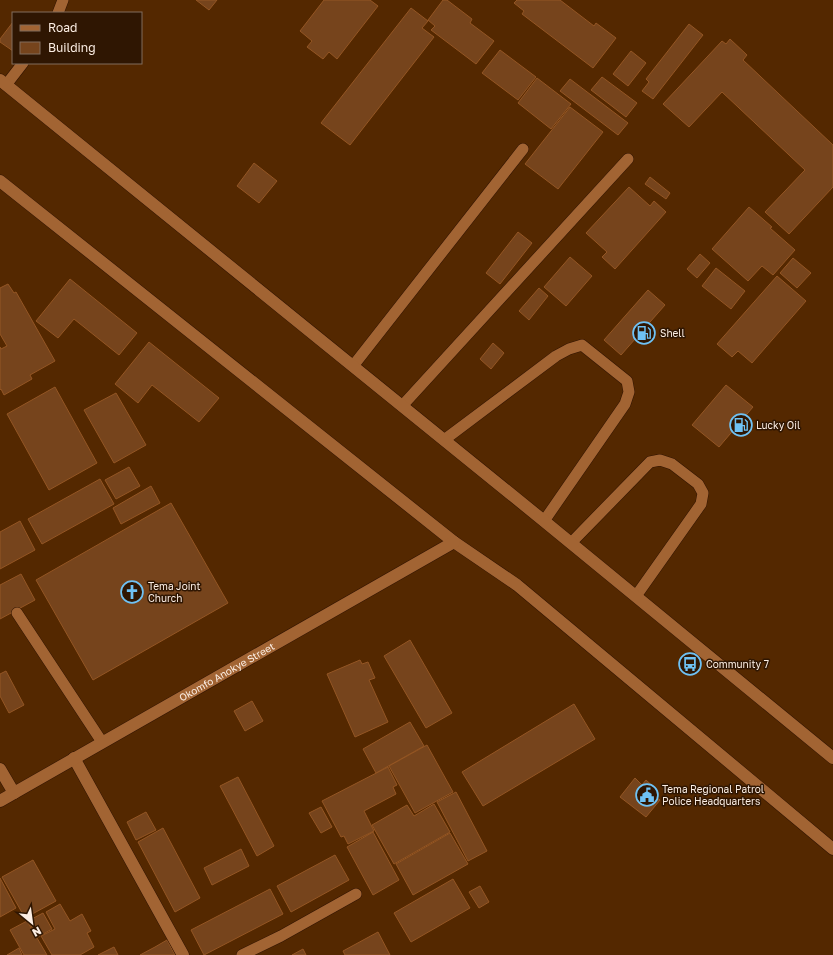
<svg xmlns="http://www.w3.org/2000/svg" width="833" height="955" font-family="'Golos Text',sans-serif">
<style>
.building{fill:#76441c;stroke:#945624}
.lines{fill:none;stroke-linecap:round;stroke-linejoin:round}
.lane-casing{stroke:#321400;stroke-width:12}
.street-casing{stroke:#321400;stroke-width:13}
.secondary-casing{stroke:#321400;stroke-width:13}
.lane{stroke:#a26433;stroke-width:11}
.street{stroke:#a26433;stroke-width:12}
.secondary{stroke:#a26433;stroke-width:12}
.labels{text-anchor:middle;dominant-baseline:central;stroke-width:3;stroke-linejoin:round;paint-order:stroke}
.poi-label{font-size:10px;fill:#fbede3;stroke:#2f1602;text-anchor:start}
.street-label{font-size:10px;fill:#fbede3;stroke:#2f1602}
</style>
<rect width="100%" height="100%" fill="#542800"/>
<g class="building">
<polygon points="196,0 217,0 209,10"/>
<polygon points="324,0 370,0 378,6 337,59 329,52 323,59 307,47 312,41 300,31"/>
<polygon points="443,0 447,0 472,19 470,23 494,41 476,64 431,30 435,26 428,20"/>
<polygon points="517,0 560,0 594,26 596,23 616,38 593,68 522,14 524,11 514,3"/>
<polygon points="411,8 428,21 422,28 434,37 350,145 321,123"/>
<polygon points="13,22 13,51 0,42 0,39"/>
<polygon points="689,24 703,35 653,99 642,91 649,82 646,79"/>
<polygon points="730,39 747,55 743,60 833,145 833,187 789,234 765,212 805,170 722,92 689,127 663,104 722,41 726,44"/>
<polygon points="500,50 536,77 518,100 482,73"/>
<polygon points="631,51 646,63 628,86 613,74"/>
<polygon points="602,77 637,103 626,117 591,90"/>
<polygon points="537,78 571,104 551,129 518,103"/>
<polygon points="570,79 628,123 618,135 560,91"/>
<polygon points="570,107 603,132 558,189 525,164"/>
<polygon points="254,163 277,181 259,203 237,186"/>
<polygon points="650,177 670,193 666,199 645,184"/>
<polygon points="629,187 650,206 654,201 666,212 615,269 602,257 607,252 586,233"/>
<polygon points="749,207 772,227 770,228 795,250 773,275 762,266 748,281 712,249"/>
<polygon points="518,232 532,243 500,284 486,273"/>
<polygon points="700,254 710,263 697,278 687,269"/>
<polygon points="570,257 592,276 566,306 544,287"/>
<polygon points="793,258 811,273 797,288 780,273"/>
<polygon points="716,268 745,291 731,309 702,286"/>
<polygon points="777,276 806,301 752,363 738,351 732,357 717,344"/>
<polygon points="70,279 137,333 119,355 74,319 58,338 36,321"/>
<polygon points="8,284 14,293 16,292 55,361 30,375 32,379 4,395 1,389 0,390 0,347 1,349 7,346 0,334 0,288"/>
<polygon points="539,288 548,296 529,320 519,311"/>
<polygon points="648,290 665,305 621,355 604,340"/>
<polygon points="149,342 219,398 199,422 152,385 138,403 115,384"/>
<polygon points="493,343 504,353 491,369 480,359"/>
<polygon points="726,385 753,407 719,447 692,425"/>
<polygon points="55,387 97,463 49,490 7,414"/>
<polygon points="116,393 146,445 114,463 84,410"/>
<polygon points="129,467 140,486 116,499 105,480"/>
<polygon points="100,479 114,504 42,544 28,519"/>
<polygon points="151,486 160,503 121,524 113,508"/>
<polygon points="171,503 228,603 93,680 36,580"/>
<polygon points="20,521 35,550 0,569 0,532"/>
<polygon points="21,574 35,600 0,619 0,585"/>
<polygon points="410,640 452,713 426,728 384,656"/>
<polygon points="360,660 362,664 368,662 375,678 369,680 388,722 355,737 327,674"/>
<polygon points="6,671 24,705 9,713 0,696 0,674"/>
<polygon points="252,701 263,721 245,731 234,711"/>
<polygon points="574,704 595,739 483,806 462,772"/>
<polygon points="410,722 424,746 376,773 363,749"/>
<polygon points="427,745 453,792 415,813 389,766"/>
<polygon points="388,767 397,785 393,787 396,794 364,811 374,831 348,844 344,836 341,837 322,801"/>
<polygon points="238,777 274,846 257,856 220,786"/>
<polygon points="635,778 642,785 646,780 657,790 653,795 660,800 646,817 620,797"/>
<polygon points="456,792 487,851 468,861 437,802"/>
<polygon points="434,804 450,832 394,864 372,825 407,805 414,816"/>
<polygon points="321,807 332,827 321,833 309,813"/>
<polygon points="146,812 156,830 136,840 127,822"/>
<polygon points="163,828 200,898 175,912 138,842"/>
<polygon points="373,832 399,880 373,895 347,847"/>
<polygon points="450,833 468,864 413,895 396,864"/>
<polygon points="241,849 249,866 212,885 204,868"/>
<polygon points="335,855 349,880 291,912 277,886"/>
<polygon points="33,860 56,901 25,918 2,877"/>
<polygon points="0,878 16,908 0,917"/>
<polygon points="453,879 470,908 411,942 394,913"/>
<polygon points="480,886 489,902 479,908 469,892"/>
<polygon points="270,889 283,914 204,955 191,930"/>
<polygon points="60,904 70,921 82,914 91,931 87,933 94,947 80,955 52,955 41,936 55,929 46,912"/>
<polygon points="43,913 52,929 38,937 28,921"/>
<polygon points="27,921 47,955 24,955 10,930"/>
<polygon points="378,932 390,955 345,955 343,951"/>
<polygon points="167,940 175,955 140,955 155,947"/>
<polygon points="114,947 118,955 98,955"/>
<polygon points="19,948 22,955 7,955"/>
<polygon points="303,949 306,955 292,955"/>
</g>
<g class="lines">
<g class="lane-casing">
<g id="lane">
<polyline points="58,13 63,0"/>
<polyline points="6,85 23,63"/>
<polyline points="353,366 523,149"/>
<polyline points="402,406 628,159"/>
<polyline points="444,440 556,356 569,349 582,345 627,381 629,392 625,404 544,521"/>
<polyline points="571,543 650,462 660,460 672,464 698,484 703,493 701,504 636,596"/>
<polyline points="17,613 102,742"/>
<polyline points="242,955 281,936 356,894"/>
</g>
</g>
<g class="street-casing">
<g id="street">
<polyline points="0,181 454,542 517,585 833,849"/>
<polyline points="74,758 183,955"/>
<polyline points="0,769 14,793"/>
<path id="s1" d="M0,801L454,542"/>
</g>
</g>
<g class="secondary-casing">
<polyline id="secondary" points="0,80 544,521 833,758"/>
</g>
<use href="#lane" class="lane"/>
<use href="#street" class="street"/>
<use href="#secondary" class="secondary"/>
</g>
<defs>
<g id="fuel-ring" transform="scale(1.15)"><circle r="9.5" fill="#2f1602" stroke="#6fc2f4" stroke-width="1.5"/><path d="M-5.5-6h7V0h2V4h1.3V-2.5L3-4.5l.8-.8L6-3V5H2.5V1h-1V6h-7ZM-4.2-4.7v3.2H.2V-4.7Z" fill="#6fc2f4"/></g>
<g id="church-ring" transform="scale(1.15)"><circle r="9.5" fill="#2f1602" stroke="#6fc2f4" stroke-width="1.5"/><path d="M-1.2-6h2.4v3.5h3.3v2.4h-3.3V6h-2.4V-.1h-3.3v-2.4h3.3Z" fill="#6fc2f4"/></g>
<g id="bus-ring" transform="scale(1.15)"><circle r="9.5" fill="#2f1602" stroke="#6fc2f4" stroke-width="1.5"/><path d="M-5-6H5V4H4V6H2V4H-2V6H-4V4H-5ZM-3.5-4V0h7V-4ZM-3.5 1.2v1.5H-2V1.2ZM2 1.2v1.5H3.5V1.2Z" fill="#6fc2f4"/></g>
<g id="civic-ring" transform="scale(1.15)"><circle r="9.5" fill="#2f1602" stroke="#6fc2f4" stroke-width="1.5"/><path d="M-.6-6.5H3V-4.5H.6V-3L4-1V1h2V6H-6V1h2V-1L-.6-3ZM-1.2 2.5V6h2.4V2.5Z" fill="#6fc2f4"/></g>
</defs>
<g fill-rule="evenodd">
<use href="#fuel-ring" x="644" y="333"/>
<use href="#fuel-ring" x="741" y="425"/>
<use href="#church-ring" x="132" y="592"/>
<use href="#bus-ring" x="690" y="664"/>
<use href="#civic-ring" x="647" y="795"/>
</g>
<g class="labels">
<g class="poi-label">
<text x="660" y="333">Shell</text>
<text x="756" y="425">Lucky Oil</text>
<text x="148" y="586">Tema Joint<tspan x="148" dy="12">Church</tspan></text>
<text x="706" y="664">Community 7</text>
<text x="662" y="789">Tema Regional Patrol<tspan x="662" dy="12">Police Headquarters</tspan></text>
</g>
<g class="street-label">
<text stroke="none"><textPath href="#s1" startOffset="261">Okomfo Anokye Street</textPath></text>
</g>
</g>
<rect x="12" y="12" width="130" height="52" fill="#2f1602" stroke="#816c5c"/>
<rect x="20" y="25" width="20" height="6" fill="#a26433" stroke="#816c5c"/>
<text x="48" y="32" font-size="12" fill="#fbede3">Road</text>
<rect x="20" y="42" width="20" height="12" fill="#76441c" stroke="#816c5c"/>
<text x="48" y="52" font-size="12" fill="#fbede3">Building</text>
<g transform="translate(32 923) rotate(151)" stroke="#2f1602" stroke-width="3" paint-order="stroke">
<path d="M0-3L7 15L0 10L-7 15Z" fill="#fbede3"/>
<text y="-6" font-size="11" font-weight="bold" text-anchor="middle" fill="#fbede3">N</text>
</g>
</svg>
